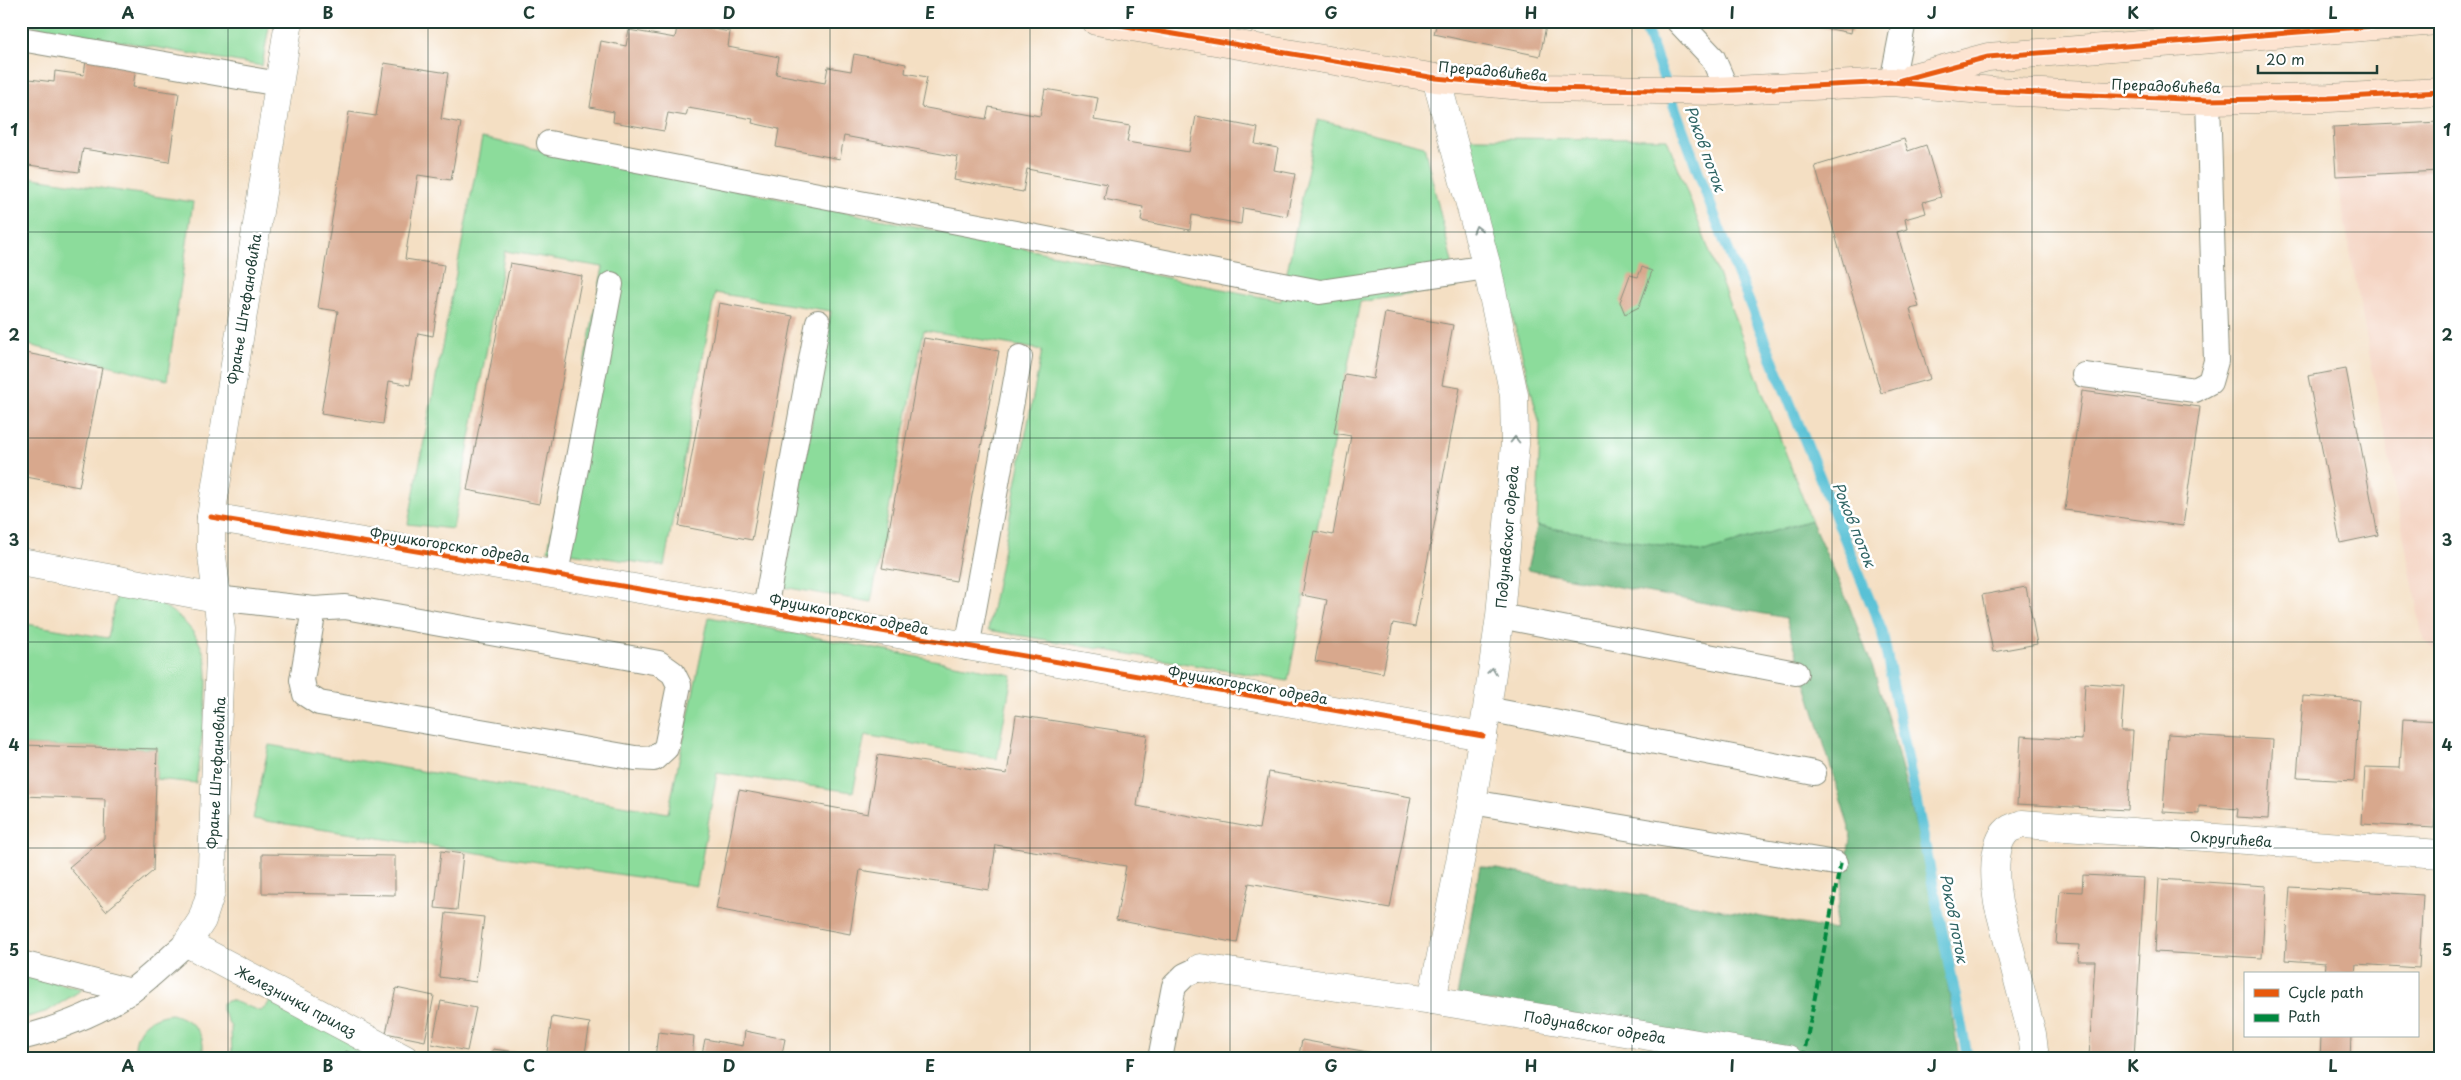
<svg xmlns="http://www.w3.org/2000/svg" width="2461" height="1080" font-family="'Playpen Sans',sans-serif">
<style>
.built{fill:#f4d3c1}
.green{fill:#8cdc9b;stroke:#568c68}
.forest{fill:#71bc83;stroke:#487c5c}
.lines{fill:none;stroke-linecap:round;stroke-linejoin:round}
.stream{stroke:#59c1d6;stroke-width:11}
.building{fill:#d8a88d}
.lane-casing{stroke:#8a8e7c;stroke-width:26}
.street-casing{stroke:#8a8e7c;stroke-width:29}
.secondary-casing{stroke:#8a8e7c;stroke-width:29}
.lane{stroke:#fff;stroke-width:24}
.street{stroke:#fff;stroke-width:28}
.secondary{stroke:#fde4d1;stroke-width:28}
.quiet{stroke:#00873e;stroke-width:4;stroke-dasharray:8 4;stroke-linecap:butt}
.cycleway-casing{stroke:#fff;stroke-width:8}
.cycleway{stroke:#e8590c;stroke-width:5}
.oneway{stroke:#8f9e9a}
.grid{fill:none;stroke:#1f3d34;stroke-width:1;stroke-opacity:0.55}
.labels{text-anchor:middle;dominant-baseline:central;stroke-width:5;stroke-linejoin:round;paint-order:stroke}
.street-label{font-size:14px;fill:#1f3d34;stroke:#fff}
.water-label{font-size:15px;font-style:italic;fill:#306565;stroke:#fff}
.neatline{fill:none;stroke:#1f3d34;stroke-width:2}
.grid-label{font-size:16px;text-anchor:middle;font-weight:bold;fill:#1f3d34}
</style>
<rect width="100%" height="100%" fill="#fff"/>
<filter id="ink" filterUnits="userSpaceOnUse"><feTurbulence type="fractalNoise" baseFrequency=".02" numOctaves="2"/><feDisplacementMap in="SourceGraphic" scale="10" xChannelSelector="R" yChannelSelector="G"/><feConvolveMatrix kernelMatrix="1 2 1 2 8 2 1 2 1" color-interpolation-filters="sRGB"/></filter>
<filter id="wash" filterUnits="userSpaceOnUse"><feTurbulence type="fractalNoise" baseFrequency=".0096" numOctaves="4" result="noise"/><feDisplacementMap in="SourceGraphic" scale="20" xChannelSelector="R" yChannelSelector="G"/><feGaussianBlur stdDeviation="1.12" result="paint"/><feColorMatrix in="noise" values="0 0 0 0 0 0 0 0 0 0 0 0 0 0 0 0 0 1.4 0 .05"/><feComposite in="paint" operator="in"/></filter>
<g filter="url(#wash)">
<rect width="100%" height="100%" fill="#f4dfc3"/>
<polygon class="built" points="2440,122 2440,654 2423,639 2336,176 2333,127"/>
<g class="green">
<polygon points="21,21 270,21 262,66 21,24"/>
<polygon points="1318,120 1424,146 1458,287 1360,302 1288,681 988,630 1042,350 924,330 871,602 783,587 831,311 715,293 664,566 548,550 603,267 505,251 453,529 408,524 482,138 1281,301"/>
<polygon points="1467,138 1667,139 1811,520 1705,552 1537,526 1540,425"/>
<polygon points="21,176 193,202 167,380 21,343"/>
<path d="M118,588C155,598 191,615 204,654C213,679 199,754 196,783L156,779L157,749L21,745V623L108,638Z"/>
<polygon points="709,617 1012,675 997,759 865,735 853,792 717,773 697,886 253,819 269,745 668,813"/>
<polygon points="21,974 83,989 48,1011 21,1019"/>
<polygon points="230,1000 260,1011 266,1007 270,1001 386,1059 232,1059 231,1027 222,1010 222,1003"/>
<path d="M172,1014C193,1020 209,1036 201,1059H136C131,1032 146,1016 172,1014Z"/>
</g>
<polygon class="forest" points="1811,520 1847,600 1875,674 1895,743 1935,901 1959,1059 1837,1059 1457,996 1480,866 1834,930 1851,834 1786,618 1527,570 1537,526 1705,552"/>
<g class="lines">
<polyline class="stream" points="1643,21 1716,220 1882,631 1968,1059"/>
</g>
<g id="blocks">
<g class="building">
<polygon points="1437,21 1547,21 1540,56 1434,34"/>
<polygon points="1789,21 1853,21 1851,33"/>
<polygon points="678,22 730,32 728,47 779,57 776,74 825,83 828,67 851,71 854,54 906,64 905,73 927,77 921,107 986,119 989,107 1040,116 1045,89 1098,98 1094,120 1130,126 1127,142 1189,152 1196,116 1258,128 1255,144 1278,148 1274,170 1295,174 1287,216 1243,208 1241,224 1192,215 1190,230 1141,221 1143,207 1104,199 1107,184 1027,169 1023,192 954,180 958,157 844,136 840,159 776,147 779,129 752,123 753,119 688,108 686,116 668,113 664,131 613,122 614,112 590,107 601,41 626,46 629,30 675,38"/>
<polygon points="87,53 137,61 133,87 179,93 169,162 83,149 79,172 21,164 21,78 54,82 55,71 84,75"/>
<polygon points="384,63 448,73 441,119 461,123 451,180 418,175 405,259 444,265 433,336 418,333 410,385 389,381 383,424 321,414 338,311 318,308 349,112 376,116"/>
<polygon points="2440,122 2440,171 2336,176 2333,127"/>
<polygon points="1904,139 1908,151 1926,145 1941,197 1923,202 1926,213 1905,219 1907,229 1897,232 1919,307 1910,309 1930,379 1881,393 1815,166"/>
<polygon points="510,263 582,276 539,504 467,490"/>
<polygon points="1642,267 1652,271 1639,307 1625,314 1620,302 1630,275 1638,277"/>
<polygon points="719,303 793,316 752,540 679,526"/>
<polygon points="1385,313 1453,325 1442,385 1460,388 1415,627 1393,623 1383,673 1315,661 1327,600 1302,595 1314,531 1333,535 1351,436 1334,433 1345,374 1373,379"/>
<polygon points="924,338 999,351 956,581 882,568"/>
<polygon points="21,352 102,368 79,487 21,476"/>
<polygon points="2346,369 2378,535 2340,543 2308,376"/>
<polygon points="2082,391 2200,407 2183,526 2065,510"/>
<polygon points="2026,587 2037,644 1993,652 1982,595"/>
<polygon points="2085,683 2124,686 2121,731 2133,731 2128,810 2017,804 2021,736 2082,740"/>
<polygon points="2303,696 2359,700 2354,781 2297,778"/>
<polygon points="1016,715 1147,735 1137,806 1259,829 1269,772 1411,797 1390,908 1249,883 1237,943 1116,920 1126,866 996,845 989,890 860,870 850,934 716,909 739,790 868,814 878,755 1007,774"/>
<polygon points="2403,719 2440,721 2434,828 2362,824 2365,767 2400,768"/>
<polygon points="2168,734 2273,740 2268,819 2237,817 2238,809 2199,806 2199,814 2163,812"/>
<polygon points="21,745 157,749 153,871 106,911 69,867 104,838 105,799 21,796"/>
<polygon points="441,851 463,854 457,910 435,908"/>
<polygon points="262,854 395,856 395,895 262,893"/>
<polygon points="2083,875 2144,878 2134,1059 2089,1057 2095,961 2078,961 2079,945 2056,944 2060,891 2082,892"/>
<polygon points="2159,879 2266,886 2262,958 2155,952"/>
<polygon points="2290,887 2423,895 2419,968 2356,964 2355,974 2325,974 2326,963 2285,960"/>
<polygon points="446,913 484,917 476,982 439,977"/>
<polygon points="396,988 434,996 425,1041 386,1033"/>
<polygon points="441,1001 476,1008 467,1051 432,1044"/>
<polygon points="552,1017 590,1023 584,1059 546,1059"/>
<polygon points="745,1031 785,1039 782,1054 804,1059 701,1059 705,1039 743,1046"/>
<polygon points="658,1032 694,1036 692,1059 655,1059"/>
<polygon points="2321,1036 2351,1036 2350,1059 2320,1059"/>
<polygon points="1302,1040 1373,1053 1371,1059 1298,1059"/>
<polygon points="493,1049 530,1054 529,1059 491,1059"/>
<polygon points="346,1051 366,1059 343,1059"/>
</g>
</g>
</g>
<g filter="url(#ink)">
<use href="#blocks" fill-opacity="0" stroke="#8a8e7c" stroke-width="1"/>
<g class="lines">
<g class="lane-casing">
<g id="lane">
<polyline points="1678,21 1713,58 1727,91"/>
<polyline points="21,39 279,84"/>
<polyline points="1892,82 1904,21"/>
<polyline points="549,143 1320,292 1487,267"/>
<polyline points="2084,375 2195,390 2210,382 2216,361 2208,100"/>
<polyline points="556,574 611,284"/>
<polyline points="216,598 314,609"/>
<polygon points="345,607 659,663 673,673 679,685 666,748 654,759 635,758 319,703 305,694 302,680 314,609"/>
<polyline points="765,609 818,322"/>
<polyline points="1500,616 1796,673"/>
<polyline points="967,648 1020,357"/>
<polyline points="1487,709 1814,773"/>
<polyline points="1472,802 1835,863"/>
<polyline points="21,963 131,991"/>
<path d="M21,1038C60,1028 97,1014 131,991C151,977 168,959 187,943"/>
<polyline points="1160,1059 1174,986 1185,975 1200,968"/>
</g>
</g>
<g class="street-casing">
<g id="street">
<polyline points="289,21 211,517 211,548 221,629 211,892 202,920 187,943 405,1059"/>
<path d="M211,517C636,586 1059,663 1483,736"/>
<polyline points="21,562 216,598"/>
<polyline points="1200,968 1432,1000 1788,1059"/>
<polyline points="1432,1000 1472,802 1487,709 1500,616 1515,444 1514,395 1487,267 1436,78"/>
<path d="M2035,1059L2032,1034L1998,903C1995,884 1991,844 2008,830C2011,827 2018,826 2022,824L2440,854"/>
</g>
</g>
<g class="secondary-casing">
<g id="secondary">
<polyline points="1096,21 1436,78 1542,88 1715,91 1892,82 1994,91 2208,100 2329,98 2440,92"/>
<polyline points="1913,77 1988,57 2437,21"/>
</g>
</g>
<use href="#lane" class="lane"/>
<use href="#street" class="street"/>
<use href="#secondary" class="secondary"/>
<polyline class="quiet" points="1803,1059 1841,861"/>
<g class="cycleway-casing">
<g id="cycleway">
<polyline points="1096,21 1436,78 1542,88 1715,91 1892,82 1994,91 2208,100 2329,98 2440,92"/>
<polyline points="1901,80 1988,57 2437,21"/>
<path d="M211,517C636,586 1059,663 1483,736"/>
</g>
</g>
<use href="#cycleway" class="cycleway"/>
</g>
<defs><path id="oneway-chevron" d="M-2-3.5L2.5 0L-2 3.5" fill="none" stroke-width="1.6" stroke-linecap="round" stroke-linejoin="round" transform="scale(1.25)"/></defs>
<g class="oneway">
<use href="#oneway-chevron" transform="translate(1477 229) rotate(-105)"/>
<use href="#oneway-chevron" transform="translate(1515 440) rotate(-90)"/>
<use href="#oneway-chevron" transform="translate(1492 671) rotate(-82)"/>
</g>
</g>
<path class="grid" d="M228,21V1059M428,21V1059M629,21V1059M830,21V1059M1030,21V1059M1230,21V1059M1431,21V1059M1632,21V1059M1832,21V1059M2032,21V1059M2233,21V1059M21,232H2440M21,438H2440M21,642H2440M21,848H2440"/>
<g class="labels">
<g class="street-label">
<text transform="translate(1493 71) rotate(5)">Прерадовићева</text>
<text transform="translate(2166 86) rotate(2)">Прерадовићева</text>
<text transform="translate(244 309) rotate(-81)">Фрање Штефановића</text>
<text transform="translate(1507 537) rotate(-85)">Подунавског одреда</text>
<text transform="translate(450 545) rotate(9)">Фрушкогорског одреда</text>
<text transform="translate(849 614) rotate(11)">Фрушкогорског одреда</text>
<text transform="translate(1248 685) rotate(10)">Фрушкогорског одреда</text>
<text transform="translate(216 773) rotate(-87)">Фрање Штефановића</text>
<text transform="translate(2231 839) rotate(4)">Округићева</text>
<text transform="translate(296 1001) rotate(28)">Железнички прилаз</text>
<text transform="translate(1595 1027) rotate(9)">Подунавског одреда</text>
</g>
<g class="water-label">
<text transform="translate(1706 148) rotate(70)">Роков поток</text>
<text transform="translate(1855 524) rotate(68)">Роков поток</text>
<text transform="translate(1955 918) rotate(79)">Роков поток</text>
</g>
</g>
<rect width="2461" height="1080" fill="none" stroke="#fff" stroke-width="55"/>
<rect x="2244" y="972" width="175" height="65" fill="#ffffff" stroke="#a5b1ae"/>
<rect x="2254" y="989" width="25" height="8" fill="#e8590c" stroke="#a5b1ae"/>
<text x="2288" y="998" font-size="15" fill="#1f3d34">Cycle path</text>
<rect x="2254" y="1014" width="25" height="8" fill="#00873e" stroke="#a5b1ae"/>
<text x="2288" y="1022" font-size="15" fill="#1f3d34">Path</text>
<path d="M2258 65v8h119v-8" fill="none" stroke="#1f3d34" stroke-width="2.5"/>
<text x="2266" y="65" font-size="15" fill="#1f3d34" stroke="#ffffff" stroke-width="4" paint-order="stroke">20 m</text>
<rect x="28" y="28" width="2406" height="1024" class="neatline"/>
<g class="grid-label">
<text x="128" y="19">A</text>
<text x="328" y="19">B</text>
<text x="529" y="19">C</text>
<text x="729" y="19">D</text>
<text x="930" y="19">E</text>
<text x="1130" y="19">F</text>
<text x="1331" y="19">G</text>
<text x="1531" y="19">H</text>
<text x="1732" y="19">I</text>
<text x="1932" y="19">J</text>
<text x="2133" y="19">K</text>
<text x="2333" y="19">L</text>
<text x="14" y="136">1</text>
<text x="2447" y="136">1</text>
<text x="14" y="341">2</text>
<text x="2447" y="341">2</text>
<text x="14" y="546">3</text>
<text x="2447" y="546">3</text>
<text x="14" y="751">4</text>
<text x="2447" y="751">4</text>
<text x="14" y="956">5</text>
<text x="2447" y="956">5</text>
<text x="128" y="1072">A</text>
<text x="328" y="1072">B</text>
<text x="529" y="1072">C</text>
<text x="729" y="1072">D</text>
<text x="930" y="1072">E</text>
<text x="1130" y="1072">F</text>
<text x="1331" y="1072">G</text>
<text x="1531" y="1072">H</text>
<text x="1732" y="1072">I</text>
<text x="1932" y="1072">J</text>
<text x="2133" y="1072">K</text>
<text x="2333" y="1072">L</text>
</g>
</svg>
